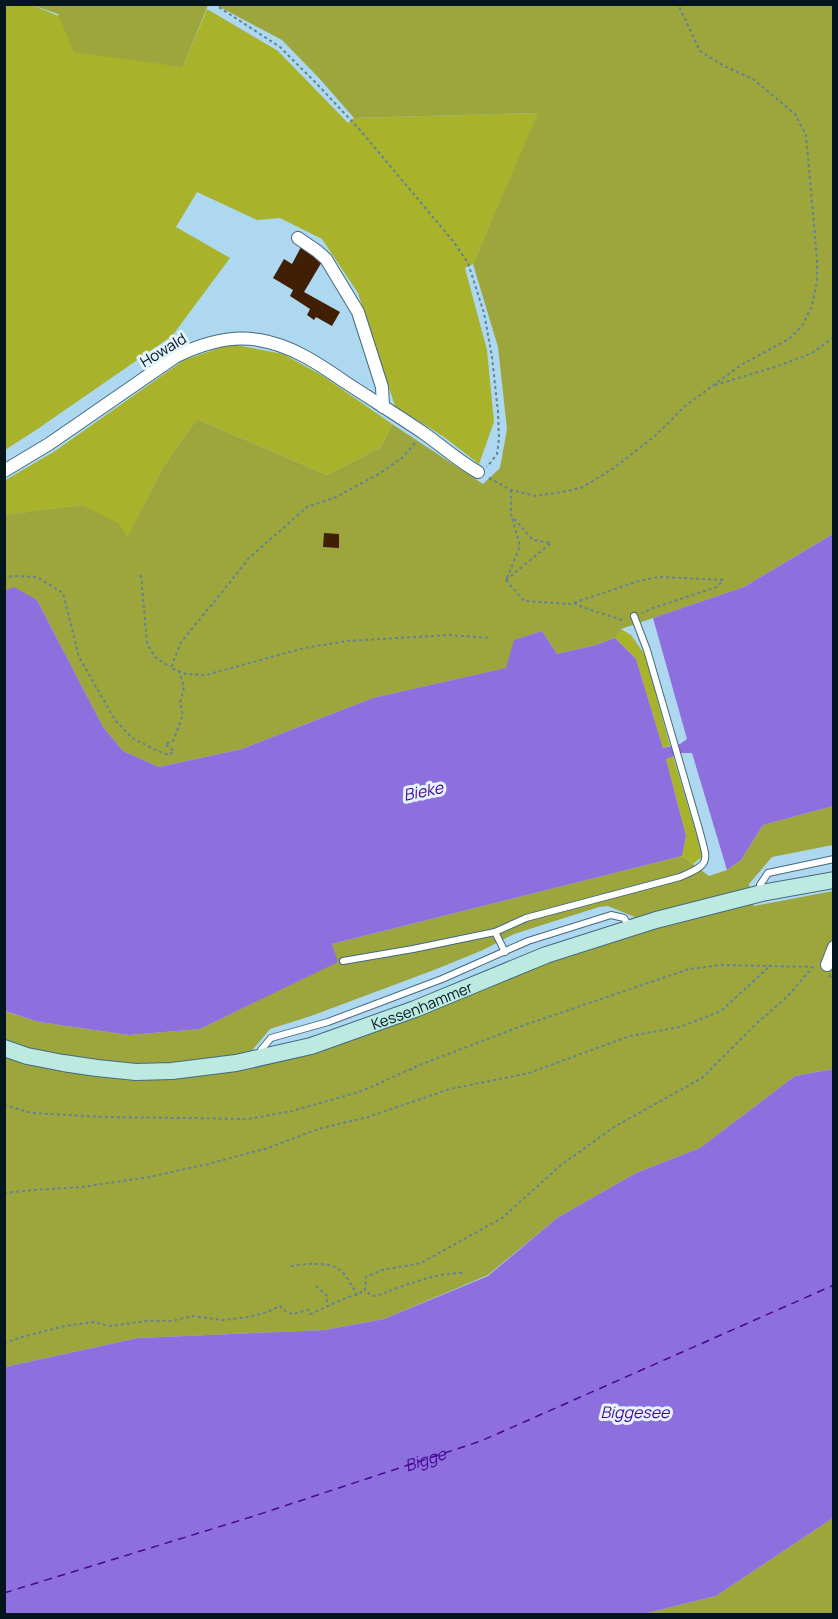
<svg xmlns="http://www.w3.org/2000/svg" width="838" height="1619" font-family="Manrope,sans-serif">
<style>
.green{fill:#a8b22a}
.forest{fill:#9da63d;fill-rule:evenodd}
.water{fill:#8d6fdd}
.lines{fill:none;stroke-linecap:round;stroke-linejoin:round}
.ferry{stroke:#470693;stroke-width:1.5;stroke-dasharray:8 6;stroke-linecap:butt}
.building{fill:#411f05}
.service-casing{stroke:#436a80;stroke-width:8}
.minor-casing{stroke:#436a80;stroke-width:14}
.secondary-casing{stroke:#436a80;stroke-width:18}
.path{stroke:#638293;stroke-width:2;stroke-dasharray:3 3;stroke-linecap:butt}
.service{stroke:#fff;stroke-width:6}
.minor{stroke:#fff;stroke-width:12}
.secondary{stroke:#bceae1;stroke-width:16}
.labels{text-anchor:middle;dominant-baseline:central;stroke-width:6;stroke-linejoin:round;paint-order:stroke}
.street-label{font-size:15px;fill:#05151d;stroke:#e4f4fe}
.water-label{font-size:16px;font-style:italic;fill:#470693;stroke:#e4f4fe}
</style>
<rect width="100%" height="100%" fill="#add8f0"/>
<g class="green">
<polygon points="5,5 32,5 183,67 207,9 278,51 348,123 354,118 539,113 473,264 465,268 487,350 494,422 479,464 444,437 395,406 358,293 322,239 280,218 257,220 197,192 176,227 230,258 172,336 36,430 5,450"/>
<polygon points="231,344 283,354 323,376 392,424 381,447 327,475 197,419 163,467 128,538 82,505 5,515 4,481 55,451 184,360"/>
<polygon points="621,629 631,635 645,655 670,746 663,748 636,659 615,638"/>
<polygon points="673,756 703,856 693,864 682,856 686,836 666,759"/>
</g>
<g class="forest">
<polygon points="32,5 208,5 183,67 74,52 58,14"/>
<polygon points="216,5 833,5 833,534 744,587 621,629 615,638 596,645 557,654 542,631 515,640 507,668 373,698 242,749 159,767 123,751 103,727 37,600 14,588 5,591 4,515 82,505 118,523 128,537 163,467 197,419 327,475 381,447 392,424 483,484 500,468 507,429 498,347 473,264 538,113 354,118 319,78 282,40"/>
<path d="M833,806V845L772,857L749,884L754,906L833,891V1069L795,1076L700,1148L636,1173L557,1218L488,1275L384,1319L325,1330L138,1338L5,1367L4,1011L39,1022L129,1035L200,1029L337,962L332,944L682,856L709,876L727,870L741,860L763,825ZM608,906L635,917L540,950L417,1000L333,1031L250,1053L270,1029L311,1016L434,970L483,950L514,934L599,907Z"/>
<polygon points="833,1518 833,1614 643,1614 716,1596"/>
</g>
<g class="water">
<polygon points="833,534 833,806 763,825 741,860 727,870 692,753 682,753 666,759 686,836 682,856 332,944 338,962 200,1029 129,1035 39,1022 5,1011 4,591 14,587 37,600 103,727 123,751 159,767 242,749 373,698 506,668 514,640 542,631 557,654 596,645 615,638 636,659 663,748 680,744 687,739 653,618 744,587"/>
<polygon points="833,1069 833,1518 716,1596 643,1614 5,1614 5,1367 138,1338 325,1330 384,1319 488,1276 557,1218 636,1173 700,1148 795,1076"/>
</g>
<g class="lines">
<path class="ferry" id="s1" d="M4,1593L251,1517L481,1441L834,1285"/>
</g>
<g class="building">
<polygon points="301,247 323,260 304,292 340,312 332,326 316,317 314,320 307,315 310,309 290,296 293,290 273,278 284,259 292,264"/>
<polygon points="324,533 339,534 339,548 323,547"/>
</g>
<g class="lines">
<g class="service-casing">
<g id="service">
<polyline points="762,893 760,885 768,873 834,859"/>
<polyline points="495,932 505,952"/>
<path d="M343,961L413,949L495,932L526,918L680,877C713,863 707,861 699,829L647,650L634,616"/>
<polyline points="260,1057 261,1050 271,1038 328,1022 442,979 528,941 611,915 624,918 630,928"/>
</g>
</g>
<g class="minor-casing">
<g id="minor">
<polyline points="298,238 317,251 326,259 358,312 382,387 383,407"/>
<path d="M4,471L49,444L175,357C201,344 230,335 259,340C291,345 319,364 345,382C371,399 397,415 422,432C441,445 458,461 478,472"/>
<polyline points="827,965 834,947"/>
</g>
</g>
<g class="secondary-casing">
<g id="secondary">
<path id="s2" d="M4,1048L27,1056L63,1063L97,1068L136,1072L172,1071L236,1063L311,1046L415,1009L546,955L656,920L762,893L834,880"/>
</g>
</g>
<g class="path">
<polyline points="214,4 280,47 317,84 360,130 453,241 468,263 484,313 492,357 498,412 499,439 497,454 487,467"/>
<polyline points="715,385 778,366 812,353 834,337"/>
<polyline points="415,443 402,458 377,475 336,497 307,507 249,558 223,591 181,642 171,668 186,674 206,675 304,648 348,641 449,635 490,638"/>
<polyline points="489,478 511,490 536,496 568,491 583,487 614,468 656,435 685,406 741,365 789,339 802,326 812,306 817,281 817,259 806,135 795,114 753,79 724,66 700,51 678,4"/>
<polyline points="141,575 147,643 155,657 170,667"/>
<polyline points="507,578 520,546 512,518"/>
<polyline points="4,580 12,576 37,577 63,593 79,657 115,720 132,738 158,751 169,755 174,751 165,744 173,741 183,715 180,703 184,687 179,671"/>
<polyline points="506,580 524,601 570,604 642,580 661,577 723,580 717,587 653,608 642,613"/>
<polyline points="506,580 551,543 533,540 511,515 511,490"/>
<polyline points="574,603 585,608 622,620 625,619"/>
<polyline points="829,975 834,981"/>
<polyline points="4,1105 32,1113 48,1114 106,1117 248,1119 292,1111 362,1091 422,1064 519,1027 689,969 721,965 814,967"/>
<polyline points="4,1193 33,1190 82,1187 149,1177 208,1164 268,1148 318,1129 368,1117 450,1089 529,1073 630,1036 680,1027 721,1011 771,965"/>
<path d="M291,1266C307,1264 333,1260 344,1274C349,1280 353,1288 357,1295"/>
<path d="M462,1273C440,1273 421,1280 400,1287C390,1290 383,1295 372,1296L365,1290L366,1277L382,1270L421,1263L502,1218L561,1165L614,1127L702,1078L757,1023L787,997L812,968"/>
<polyline points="316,1286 327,1296 327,1307"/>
<path d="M4,1343L22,1337L65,1326L93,1322L111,1326L145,1321H172L192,1316L223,1320L249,1317L267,1312L280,1306C290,1318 294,1313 308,1310L310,1314L348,1297L357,1295L364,1290"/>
</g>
<use href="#service" class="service"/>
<use href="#minor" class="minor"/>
<use href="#secondary" class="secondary"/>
</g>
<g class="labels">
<g class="street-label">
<text transform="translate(163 350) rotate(-31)">Howald</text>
<text stroke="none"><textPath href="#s2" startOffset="430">Kessenhammer</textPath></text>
</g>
<g class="water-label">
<text transform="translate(423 791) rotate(-12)">Bieke</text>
<text x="635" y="1412">Biggesee</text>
<text stroke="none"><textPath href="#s1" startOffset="442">Bigge</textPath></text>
</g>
</g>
<rect width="838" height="1619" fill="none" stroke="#05151d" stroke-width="12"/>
</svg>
